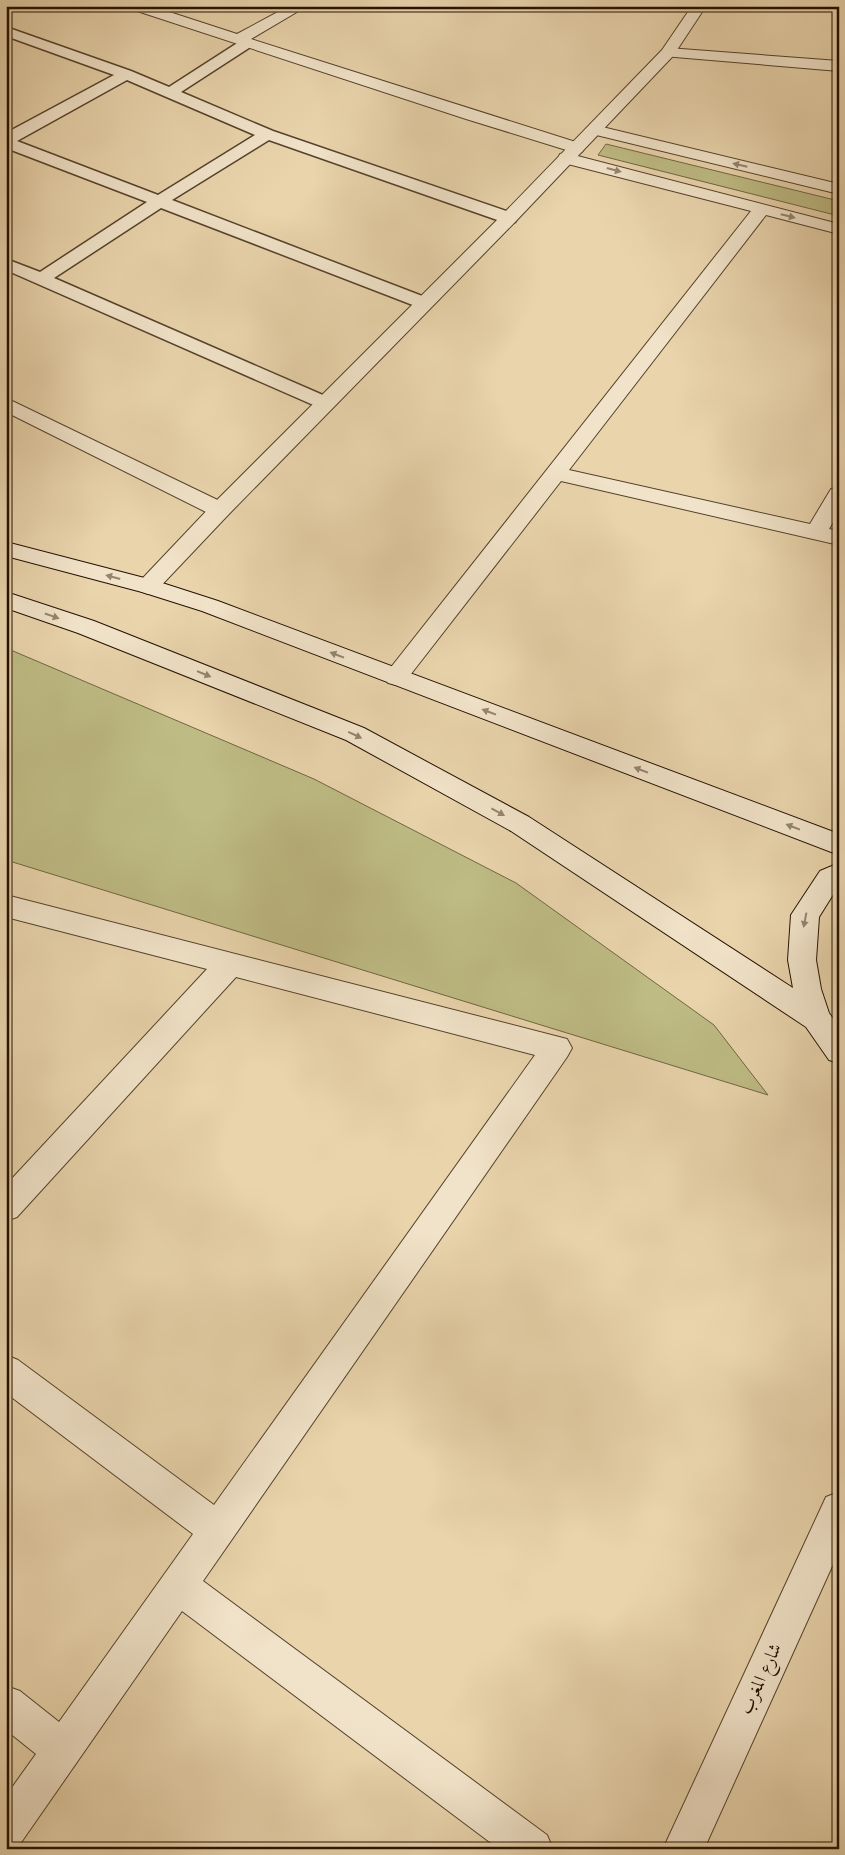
<svg xmlns="http://www.w3.org/2000/svg" width="845" height="1855" font-family="'Old Standard TT',Amiri,serif">
<style>
.green{fill:#bebb84;stroke:#716642}
.lines{fill:none;stroke-linecap:round;stroke-linejoin:round}
.service-casing{stroke:#55422b;stroke-width:3}
.minor-casing{stroke:#55422b;stroke-width:2}
.tertiary-casing{stroke:#55422b;stroke-width:2}
.secondary-casing{stroke:#241100;stroke-width:2}
.service{fill:#f1e3c9;fill-rule:evenodd}
.minor{fill:#f1e3c9;fill-rule:evenodd}
.tertiary{fill:#f1e3c9;fill-rule:evenodd}
.secondary{fill:#f1e3c9;fill-rule:evenodd}
.oneway{fill:#95846f}
.labels{text-anchor:middle;dominant-baseline:central;stroke-width:4;stroke-linejoin:round;paint-order:stroke}
.near-street-label{font-size:18px;fill:#241100;stroke:#f1e3c9}
</style>
<rect width="100%" height="100%" fill="#e9d4ac"/>
<filter id="stains"><feTurbulence type="fractalNoise" baseFrequency=".004" numOctaves="4"/><feColorMatrix values="0 0 0 0 .2 0 0 0 0 .09 0 0 0 0 .02 0 0 0 .5 -.17"/></filter>
<radialGradient id="worn" r=".72"><stop offset=".6" stop-color="#630" stop-opacity="0"/><stop offset="1" stop-color="#630" stop-opacity=".3"/></radialGradient>
<g class="green">
<polygon points="606,144 839,201 839,216 598,155"/>
<polygon points="6,648 314,779 516,883 714,1025 768,1095 6,860"/>
</g>
<g class="lines">
<g class="service-casing">
<path id="service" d="M6,27L131,71L169,87L242,40H252L254,43L252,46L181,92L273,131L515,214L517,218L515,222H503L269,140L172,200L430,299L433,303L430,307L424,308L418,307L161,208L54,278L332,399L335,403L332,407L325,409L318,407L6,270V259L40,272L147,202L6,148V133L114,75L6,36ZM127,80L255,135L158,195L17,141Z"/>
</g>
<g class="minor-casing">
<g id="minor">
<polygon points="129,6 151,6 237,34 289,6 307,6 251,39 582,144 584,148 582,152 576,153 466,119 131,9"/>
<polygon points="668,48 839,61 839,71 663,56 660,53 663,50"/>
<polygon points="594,125 839,184 839,194 588,133 586,130 588,127"/>
<polygon points="566,153 839,224 839,234 766,215 569,470 810,524 831,489 839,487 839,512 829,529 839,531 839,545 561,481 404,683 396,685 388,683 384,677 388,671 751,211 560,162 558,158 560,154"/>
<polygon points="6,398 228,505 231,510 228,515 220,517 212,515 6,412"/>
<polygon points="6,895 567,1039 572,1048 567,1057 203,1581 547,1835 553,1849 499,1849 182,1611 20,1844 6,1849 6,1796 36,1754 6,1730 6,1686 20,1691 59,1722 193,1534 6,1393 6,1355 18,1360 214,1505 535,1055 236,977 17,1217 6,1221 6,1185 207,969 6,917"/>
<polygon points="839,1492 839,1551 704,1849 663,1849 826,1497"/>
</g>
</g>
<g class="tertiary-casing">
<polygon id="tertiary" points="692,6 706,6 673,56 515,222 228,515 156,591 148,594 140,591 137,586 140,581 212,505 503,214 662,50"/>
</g>
<g class="secondary-casing">
<g id="secondary">
<polygon points="6,542 156,581 218,601 839,834 839,855 202,611 142,592 6,556"/>
<polygon points="6,592 94,621 364,728 529,817 793,988 788,960 791,915 820,871 839,863 839,885 819,917 816,960 821,989 829,1013 839,1027 839,1063 829,1060 806,1027 511,831 346,740 78,633 6,608"/>
</g>
</g>
<use href="#service" class="service"/>
<use href="#minor" class="minor"/>
<use href="#tertiary" class="tertiary"/>
<use href="#secondary" class="secondary"/>
</g>
<defs><path id="oneway-solid" d="M-6-.8H1V-3.2L6.5 0L1 3.2V.8H-6Z" transform="scale(1.25)"/></defs>
<g class="oneway">
<use href="#oneway-solid" transform="translate(740 165) rotate(-167)"/>
<use href="#oneway-solid" transform="translate(614 170) rotate(15)"/>
<use href="#oneway-solid" transform="translate(788 216) rotate(14)"/>
<use href="#oneway-solid" transform="translate(113 577) rotate(-165)"/>
<use href="#oneway-solid" transform="translate(52 616) rotate(19)"/>
<use href="#oneway-solid" transform="translate(337 655) rotate(-159)"/>
<use href="#oneway-solid" transform="translate(204 674) rotate(22)"/>
<use href="#oneway-solid" transform="translate(489 712) rotate(-159)"/>
<use href="#oneway-solid" transform="translate(355 735) rotate(25)"/>
<use href="#oneway-solid" transform="translate(641 770) rotate(-159)"/>
<use href="#oneway-solid" transform="translate(498 812) rotate(29)"/>
<use href="#oneway-solid" transform="translate(793 827) rotate(-159)"/>
<use href="#oneway-solid" transform="translate(805 920) rotate(101)"/>
</g>
<g class="labels">
<g class="near-street-label">
<text transform="translate(761 1679) rotate(-65)">شارع المغرب</text>
</g>
</g>
<rect width="845" height="1855" fill="none" stroke="#e9d4ac" stroke-width="25"/>
<rect x="8" y="8" width="830" height="1840" fill="none" stroke="#241100" stroke-width="2.5"/>
<rect x="12" y="12" width="820" height="1830" fill="none" stroke="#241100"/>
<rect width="100%" height="100%" filter="url(#stains)"/>
<rect width="100%" height="100%" fill="url(#worn)"/>
</svg>
